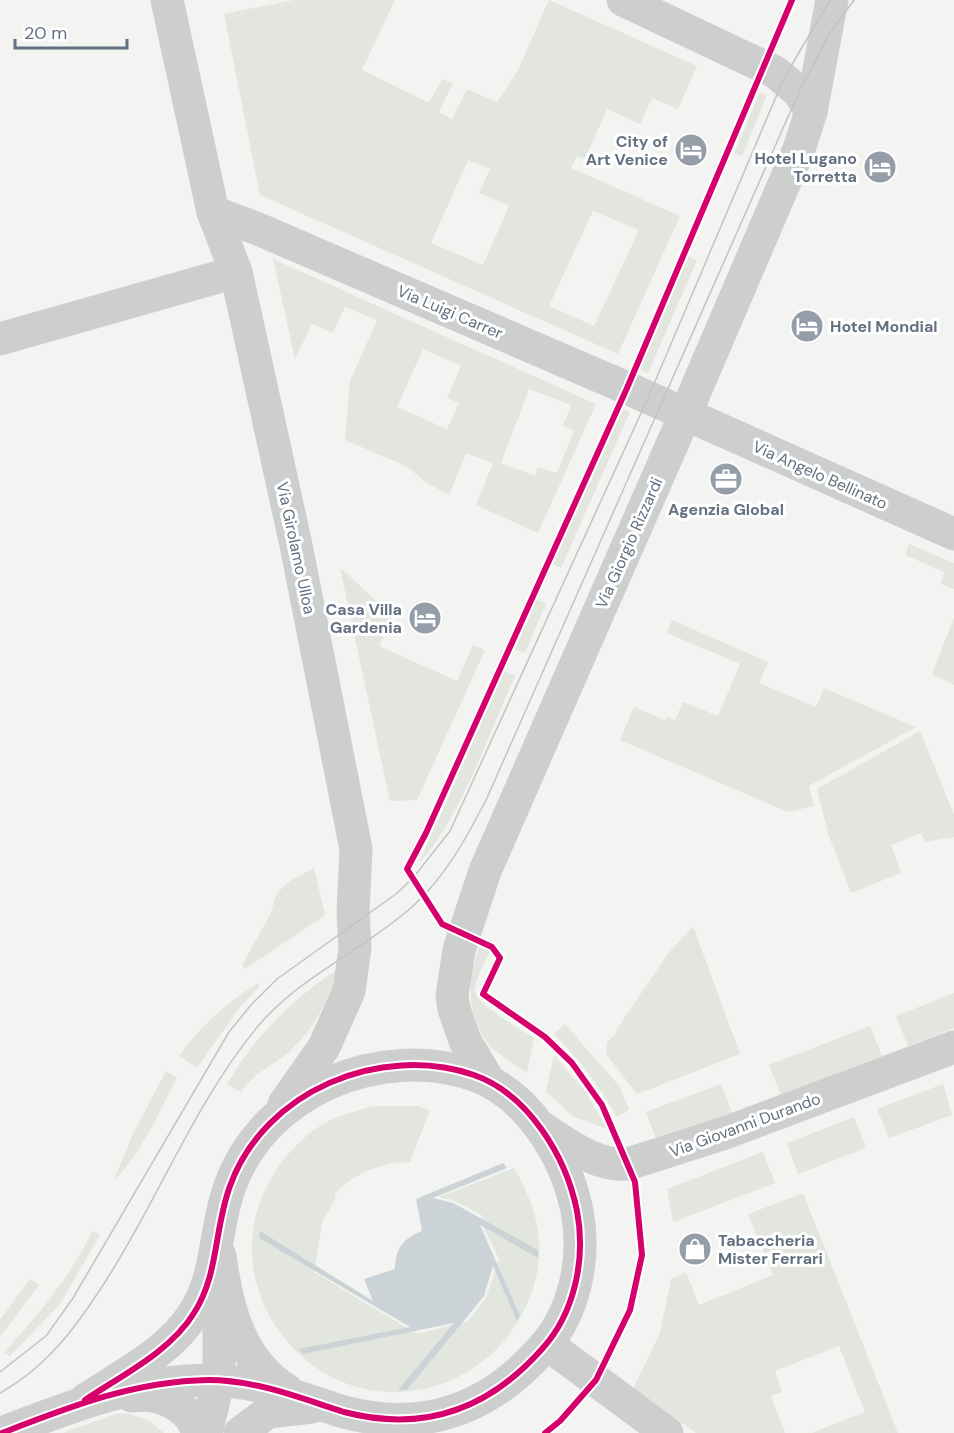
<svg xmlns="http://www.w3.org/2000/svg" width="954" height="1433" font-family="'DM Sans',sans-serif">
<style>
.green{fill:#e2e6df;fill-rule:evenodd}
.water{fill:#ccd3d7}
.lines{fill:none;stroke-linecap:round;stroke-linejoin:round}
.minor{stroke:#cdcece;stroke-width:33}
.tram{stroke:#c2c3c3;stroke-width:1.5}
.cycleway-casing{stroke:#fff;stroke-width:10}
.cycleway{stroke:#d6006c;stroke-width:6}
.labels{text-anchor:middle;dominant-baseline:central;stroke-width:6;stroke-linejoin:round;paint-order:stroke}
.poi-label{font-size:16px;font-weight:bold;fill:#637081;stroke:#fff;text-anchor:end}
.street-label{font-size:16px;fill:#637081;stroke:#fff}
</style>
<rect width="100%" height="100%" fill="#f3f3f1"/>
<g class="green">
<path d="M294,0H395L362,70L429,103L442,79L453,83L439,112L452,119L467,89L497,102L518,70L549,0L697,66L678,109L652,98L640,124L607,109L585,159L577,156L571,168L680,216L618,354L260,195L224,14ZM468,160L490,169L479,193L509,206L483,265L431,243ZM593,211L639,230L594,326L549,306Z"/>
<polygon points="760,92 767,95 742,156 734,153"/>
<polygon points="687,256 697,260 648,373 639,369"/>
<path d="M273,259L596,404L538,533L476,505L493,463L466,453L449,495L427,483L406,466L345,440L350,381L377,320L345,307L333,333L312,324L295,359ZM423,349L461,366L447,398L459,403L447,429L397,407ZM529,389L571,405L563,426L574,430L557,473L538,467L535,476L501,463Z"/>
<polygon points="620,407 630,412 561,568 551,563"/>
<polygon points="909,544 954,563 954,589 941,584 944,572 905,555"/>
<path d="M340,568C358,582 373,602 395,612L379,646L457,681L473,645L485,650L417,800L390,801Z"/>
<polygon points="536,599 546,603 525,653 515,649"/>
<polygon points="954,618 954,685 932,674"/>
<polygon points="672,620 768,662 759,683 816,707 824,688 916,727 809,786 814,806 788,812 620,740 634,707 665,720 667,716 675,720 683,702 718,716 740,664 667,633"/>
<path d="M504,671L515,676C488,735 462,816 419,863Z"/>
<polygon points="920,731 954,815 954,837 926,842 921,833 891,845 901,873 851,893 829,836 817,789"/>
<polygon points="314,868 325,915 245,969 242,966 243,963 270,915 277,893 290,881"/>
<polygon points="693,926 740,1054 637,1094 606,1054 607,1042 615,1035 617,1029 667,955"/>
<path d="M480,945L490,951C485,962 475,979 475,991C475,1004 522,1030 534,1038L527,1073C515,1064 496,1054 487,1042C465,1014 468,976 480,945Z"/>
<path d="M340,968C330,997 316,1026 294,1047C277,1064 254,1072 241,1092L227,1084C256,1035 292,999 340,968Z"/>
<path d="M258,983L259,987L240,1007L197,1068L179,1056C199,1027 228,1002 258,983Z"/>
<polygon points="954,993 954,1028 908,1046 896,1016"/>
<path d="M565,1024L620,1087L629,1110L617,1117C599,1085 579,1059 554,1034Z"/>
<polygon points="870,1026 882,1056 781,1095 769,1065"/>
<polygon points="554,1055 586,1092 607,1129 572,1116 546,1091"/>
<path d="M166,1071L177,1078C158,1113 142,1153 113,1182L133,1134Z"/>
<polygon points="721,1084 732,1113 661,1140 656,1139 646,1112"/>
<polygon points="943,1084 952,1115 889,1138 877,1109"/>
<path d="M372,1106H417L430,1110L410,1162C381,1162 351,1175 334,1195L336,1198L322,1222L314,1272L417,1334L468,1321L486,1298L499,1259L484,1228L483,1216L455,1201L439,1197L514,1168C544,1219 549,1265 520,1318C503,1348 478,1369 447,1382C315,1433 197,1281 279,1166C292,1148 309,1131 329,1121C342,1114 358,1111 372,1106Z"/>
<polygon points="854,1117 866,1148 798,1174 787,1143"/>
<polygon points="763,1152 775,1183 673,1222 667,1189"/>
<polygon points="803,1193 898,1433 812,1433 865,1412 839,1346 775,1371 782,1392 771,1396 785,1433 696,1433 633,1389 660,1333 671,1279 686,1272 699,1305 773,1275 748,1214"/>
<path d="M92,1231L100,1235L60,1304L10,1356L4,1352C37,1317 72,1275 92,1231Z"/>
<polygon points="30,1279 39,1285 0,1337 0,1320"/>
<polygon points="126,1413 148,1420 164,1433 63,1433 115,1414"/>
</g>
<path class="water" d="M503,1163L507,1168L433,1198L453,1203L538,1250V1258L480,1225L520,1316L517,1321L493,1266L484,1296L407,1390H398L454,1323L303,1354L298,1349L410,1327L259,1238L260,1231L373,1301L364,1279L395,1269C395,1249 403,1238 422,1231L416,1199Z"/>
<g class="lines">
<g class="minor">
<polyline points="167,0 213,212 236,272 296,545 356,849 353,912 355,948 349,991 324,1047 284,1104"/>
<polyline points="623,0 775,72 799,92 811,112"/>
<polyline points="213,212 258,229 627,388 954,534"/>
<polyline points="0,339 236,272"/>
<polyline points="489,1081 465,1041 454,1009 452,996 459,950 485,871 685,415 799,149 811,112 832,0"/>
<path d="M542,1128C567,1144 597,1167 628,1164L725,1133L954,1047"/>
<path d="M220,1256C227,1308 240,1361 287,1390"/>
<polyline points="547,1344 667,1433"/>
<path d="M132,1396C159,1392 190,1405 198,1433"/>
<path d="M2,1433C69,1407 135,1381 208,1380C256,1380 300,1398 344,1412C424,1433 489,1409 542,1349C575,1313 586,1258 577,1211C566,1156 528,1094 474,1075C380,1043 264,1091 230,1186C214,1229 219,1274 194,1313C170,1352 122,1375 85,1400"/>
<polyline points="206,1433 219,1380 219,1301"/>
<polyline points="240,1433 268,1412 312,1407"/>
</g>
<g class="tram">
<polyline points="0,1372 46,1336 73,1298 229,1032 251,1005 277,979 396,894 413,878 450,831 648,398 784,78 830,0"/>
<path d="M0,1393C50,1365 80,1322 110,1274C161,1193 197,1099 259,1025C302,975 364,950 413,906C446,876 467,837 487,798L799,92L830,33L854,0"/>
</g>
<g class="cycleway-casing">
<g id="cycleway">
<path d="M2,1433C69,1407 135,1381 208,1380C256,1380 300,1398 344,1412C424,1433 489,1409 542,1349C575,1313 586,1258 577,1211C566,1156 528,1094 474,1075C380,1043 264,1091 230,1186C214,1229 219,1274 194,1313C170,1352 122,1375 85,1400"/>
<polyline points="545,1433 560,1421 596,1380 630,1310 642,1255 635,1182 602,1105 572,1063 545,1037 483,994 500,958 492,947 442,924 407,869 426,833 627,388 792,0"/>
</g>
</g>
<use href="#cycleway" class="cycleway"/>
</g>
<defs>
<g id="hotel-disc" transform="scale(1.725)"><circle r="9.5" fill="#959ea8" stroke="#fff"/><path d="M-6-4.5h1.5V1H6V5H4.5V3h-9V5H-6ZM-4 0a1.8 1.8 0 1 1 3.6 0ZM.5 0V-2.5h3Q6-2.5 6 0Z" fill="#fff"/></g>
<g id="office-disc" transform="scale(1.725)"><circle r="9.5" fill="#959ea8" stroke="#fff"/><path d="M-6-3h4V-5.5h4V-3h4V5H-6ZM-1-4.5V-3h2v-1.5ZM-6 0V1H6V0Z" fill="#fff"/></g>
<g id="shop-disc" transform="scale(1.725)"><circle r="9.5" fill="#959ea8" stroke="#fff"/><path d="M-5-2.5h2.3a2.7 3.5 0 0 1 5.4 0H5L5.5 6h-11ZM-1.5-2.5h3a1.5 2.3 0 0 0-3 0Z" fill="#fff"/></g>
</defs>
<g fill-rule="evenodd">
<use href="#hotel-disc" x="691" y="150"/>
<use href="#hotel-disc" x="880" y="167"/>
<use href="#hotel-disc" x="807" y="326"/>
<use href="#office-disc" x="726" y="479"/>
<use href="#hotel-disc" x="425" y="618"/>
<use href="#shop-disc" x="695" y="1249"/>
</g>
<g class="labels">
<g class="poi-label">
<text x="668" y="141">City of<tspan x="668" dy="18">Art Venice</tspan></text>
<text x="857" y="158">Hotel Lugano<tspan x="857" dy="18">Torretta</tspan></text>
<text x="830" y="326" text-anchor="start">Hotel Mondial</text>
<text x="726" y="509" text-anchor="middle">Agenzia Global</text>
<text x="402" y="609">Casa Villa<tspan x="402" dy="18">Gardenia</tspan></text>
<text x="718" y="1240" text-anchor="start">Tabaccheria<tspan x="718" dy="18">Mister Ferrari</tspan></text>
</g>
<g class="street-label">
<text transform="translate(450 312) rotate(23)">Via Luigi Carrer</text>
<text transform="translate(820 475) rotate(24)">Via Angelo Bellinato</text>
<text transform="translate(629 543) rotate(-66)">Via Giorgio Rizzardi</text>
<text transform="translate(296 548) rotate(78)">Via Girolamo Ulloa</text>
<text transform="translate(745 1125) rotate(-20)">Via Giovanni Durando</text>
</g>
</g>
<path d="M15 39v9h112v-9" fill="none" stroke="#637081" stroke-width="3"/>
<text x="24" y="39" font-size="18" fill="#637081" stroke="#ffffff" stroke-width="4.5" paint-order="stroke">20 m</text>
</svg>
